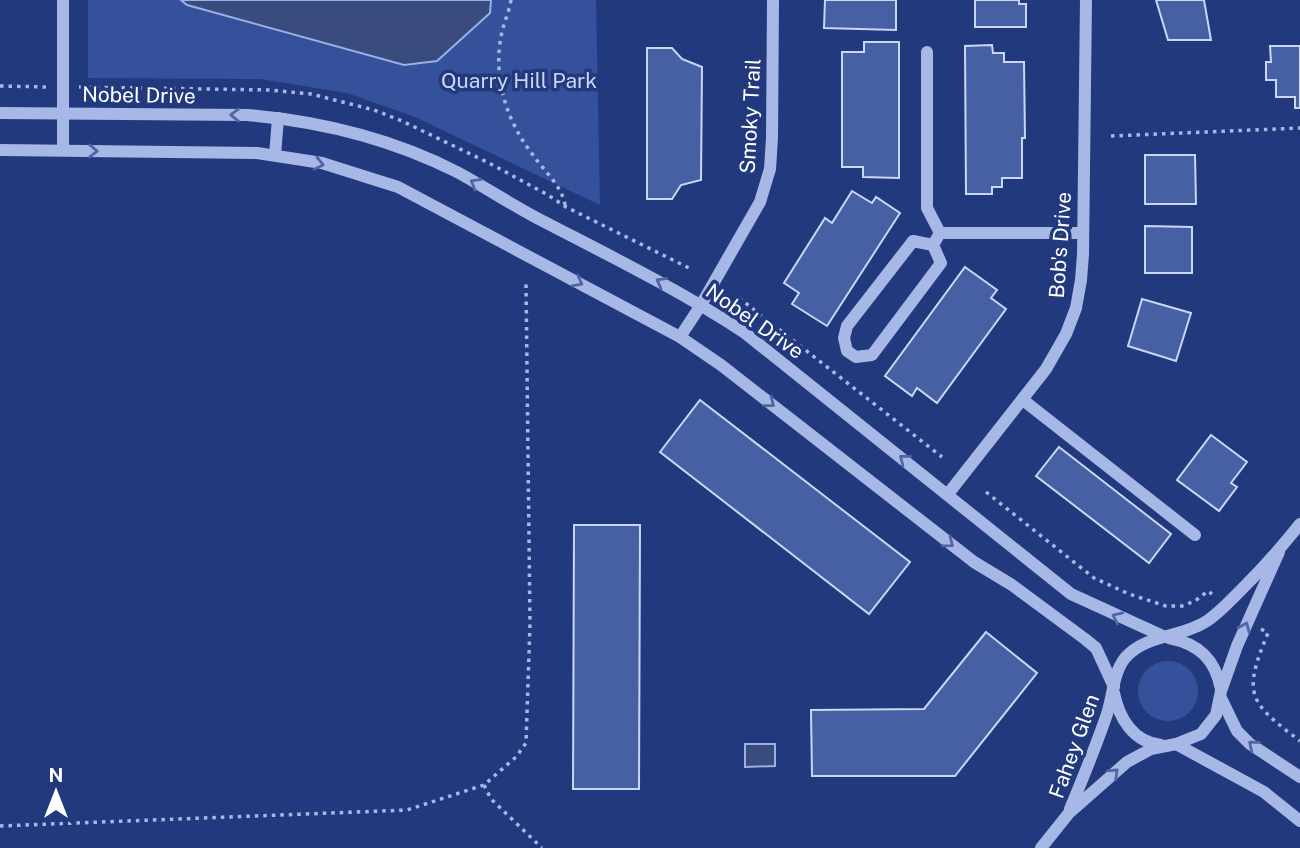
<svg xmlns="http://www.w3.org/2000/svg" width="1300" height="848" font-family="'Public Sans',sans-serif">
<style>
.green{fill:#36519b}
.water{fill:#3a4b7d;stroke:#9bb0e7;stroke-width:2}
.building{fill:#4760a4;stroke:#cbd6f5;stroke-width:2}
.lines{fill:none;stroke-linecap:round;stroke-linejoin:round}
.path{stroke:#a7b8e6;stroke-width:3.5;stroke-dasharray:3.5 5;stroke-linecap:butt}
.minor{stroke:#a7b8e6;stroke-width:12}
.oneway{stroke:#5165a2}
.labels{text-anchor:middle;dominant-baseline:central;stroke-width:7;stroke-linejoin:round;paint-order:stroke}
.park-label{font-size:21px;fill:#cbd6f5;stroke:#23397d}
.street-label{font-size:21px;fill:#fff;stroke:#23397d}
</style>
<rect width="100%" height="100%" fill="#23397d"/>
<g class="green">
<polygon points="88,0 596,0 600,205 415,117 347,93 260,79 88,78"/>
<circle cx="1168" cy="691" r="30"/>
</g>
<g class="water">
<polygon points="181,0 491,0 490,13 437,61 404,65 187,5"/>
<polygon points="745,744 775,744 775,766 745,767"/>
</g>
<g class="building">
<polygon points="825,0 896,0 896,30 824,28"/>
<polygon points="975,0 1019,0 1019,4 1026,4 1026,27 975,27"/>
<polygon points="1156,0 1204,0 1211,40 1168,40"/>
<polygon points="864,42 899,42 899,178 863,177 863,167 842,167 842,52 864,52"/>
<polygon points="992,45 993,53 1004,53 1004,62 1024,62 1025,138 1022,138 1022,178 1002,178 1002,187 992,187 992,194 966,194 965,46"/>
<polygon points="1270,46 1300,46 1300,108 1295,108 1295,97 1276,97 1276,80 1266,80 1266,62 1271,62"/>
<polygon points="647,48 672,48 682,59 702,67 701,180 681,185 672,199 647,199"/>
<polygon points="1145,155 1195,155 1196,204 1145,204"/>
<polygon points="852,191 872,203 876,197 900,213 827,326 792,304 799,293 784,283 825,218 832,223"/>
<polygon points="1145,226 1192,227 1192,273 1145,273"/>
<polygon points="965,267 997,290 991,298 1006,309 937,403 917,388 912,396 885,376"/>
<polygon points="1142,299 1191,313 1176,361 1128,346"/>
<polygon points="700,400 910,562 869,614 660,452"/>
<polygon points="1211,435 1247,462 1231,483 1237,487 1219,511 1177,480"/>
<polygon points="1059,447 1171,534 1149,563 1036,476"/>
<polygon points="574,525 640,525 639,789 573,789"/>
<polygon points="986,632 1037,673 955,776 812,776 811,710 924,709"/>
</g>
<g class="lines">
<g class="path">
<path d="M511,0C509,13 503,24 501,37C493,79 507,122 533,155C544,171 562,186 565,205"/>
<polyline points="0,86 47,87"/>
<polyline points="79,87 269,90 311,94 374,110 402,121 489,163 548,195 566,207 689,268"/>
<polyline points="1111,136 1300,128"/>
<polyline points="739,298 942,457"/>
<polyline points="986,492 1094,578 1129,594 1166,606 1182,606 1195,601 1208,591 1212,594"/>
<path d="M1261,629L1268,633C1242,695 1249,702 1300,741"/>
<polyline points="484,785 491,799 542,848"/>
<polyline points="0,826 407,810 484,785 516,757 526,743 530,624 526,283"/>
</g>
<g class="minor">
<polyline points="927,52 927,208 940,233 1083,233"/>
<path d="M0,113L247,115C319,121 392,139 457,172C483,186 509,203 535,217C606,254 678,289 745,333L1071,594L1165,637"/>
<polyline points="0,150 257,153 322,163 398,187 680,337 721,365 974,562 1012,585 1085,639 1096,648 1114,687"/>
<polyline points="63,150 63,0"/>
<polyline points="275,155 278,118"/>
<polyline points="933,245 941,263 872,355 856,357 847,351 844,338 847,326 913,241 933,245 940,233"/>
<polyline points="680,337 701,305 760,202 770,169 772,138 773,0"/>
<polyline points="1023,400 1195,535"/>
<polyline points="948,494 1046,369 1066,334 1076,308 1081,280 1083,254 1086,0"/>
<path d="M1169,638C1199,644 1215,659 1221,689"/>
<path d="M1114,693C1119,718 1133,742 1161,745"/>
<polyline points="1221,698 1237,731 1250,744 1300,777"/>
<polyline points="1176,744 1264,792 1300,821"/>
<path d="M1070,809C1083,778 1096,746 1107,714C1113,696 1113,673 1125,658C1146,634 1181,638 1207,621C1219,613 1229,602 1239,592C1261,570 1281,548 1300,524"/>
<polyline points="1041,848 1069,813 1127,762 1151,749 1176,744 1201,734 1216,715 1221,691 1237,646 1279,552"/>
</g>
</g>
<defs><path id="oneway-chevron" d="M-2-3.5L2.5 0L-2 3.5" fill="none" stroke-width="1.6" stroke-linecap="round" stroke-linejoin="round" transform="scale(1.75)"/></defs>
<g class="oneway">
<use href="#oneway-chevron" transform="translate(235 115) rotate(-179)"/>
<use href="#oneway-chevron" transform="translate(93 151) rotate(1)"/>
<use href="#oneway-chevron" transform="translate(319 164) rotate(13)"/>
<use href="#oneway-chevron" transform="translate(475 183) rotate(-150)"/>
<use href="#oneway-chevron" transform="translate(578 282) rotate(28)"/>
<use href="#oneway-chevron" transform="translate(661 282) rotate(-151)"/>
<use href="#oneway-chevron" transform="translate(770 403) rotate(38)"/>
<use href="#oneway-chevron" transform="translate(904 459) rotate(-142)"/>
<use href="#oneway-chevron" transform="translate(949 543) rotate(37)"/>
<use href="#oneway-chevron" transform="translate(1117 617) rotate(-155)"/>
<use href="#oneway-chevron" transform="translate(1245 627) rotate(-67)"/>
<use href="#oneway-chevron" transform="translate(1253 745) rotate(-141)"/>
<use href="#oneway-chevron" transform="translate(1114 773) rotate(-43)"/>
</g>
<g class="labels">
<g class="park-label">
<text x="519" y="80">Quarry Hill Park</text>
</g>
<g class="street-label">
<text transform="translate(139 95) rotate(1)">Nobel Drive</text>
<text transform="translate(750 116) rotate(-87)">Smoky Trail</text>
<text transform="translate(1060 245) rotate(-86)">Bob's Drive</text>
<text transform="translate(755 321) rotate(35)">Nobel Drive</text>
<text transform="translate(1074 746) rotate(-70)">Fahey Glen</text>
</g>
</g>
<g transform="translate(56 792)" stroke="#23397d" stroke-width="5" paint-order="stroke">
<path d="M0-5L12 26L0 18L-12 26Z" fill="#ffffff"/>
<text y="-10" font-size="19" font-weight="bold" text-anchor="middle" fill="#ffffff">N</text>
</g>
</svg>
